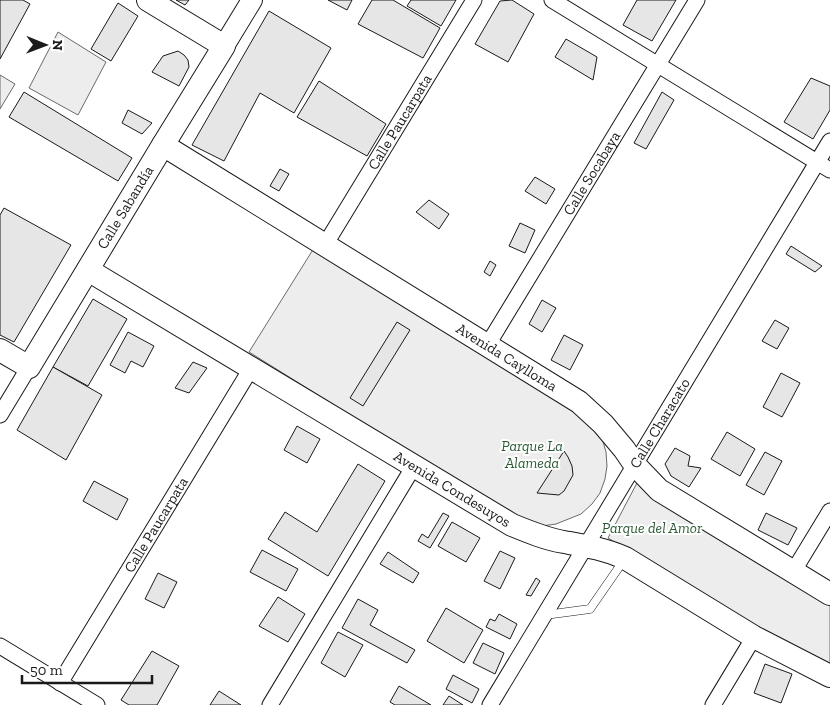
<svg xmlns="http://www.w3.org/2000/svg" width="830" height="705" font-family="'Zilla Slab',serif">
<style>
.built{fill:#ededed;stroke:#6a6a6a}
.building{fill:#e6e6e6;stroke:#1a1a1a}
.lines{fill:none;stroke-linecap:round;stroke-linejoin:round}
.service-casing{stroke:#1a1a1a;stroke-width:9}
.minor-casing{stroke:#1a1a1a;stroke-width:17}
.tertiary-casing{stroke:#1a1a1a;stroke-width:22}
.secondary-casing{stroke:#1a1a1a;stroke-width:24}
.service{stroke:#fff;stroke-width:8}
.minor{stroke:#fff;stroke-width:15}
.tertiary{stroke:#fff;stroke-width:20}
.secondary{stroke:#fff;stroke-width:22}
.labels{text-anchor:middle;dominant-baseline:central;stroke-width:4;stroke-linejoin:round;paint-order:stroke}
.street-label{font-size:15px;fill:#1a1a1a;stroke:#fff}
.park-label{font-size:15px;font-style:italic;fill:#2b5a34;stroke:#fff}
</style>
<rect width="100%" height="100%" fill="#fff"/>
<g class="built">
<polygon points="58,32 106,62 78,115 29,88"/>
<polygon points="0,75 15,84 0,109"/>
<polygon points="314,248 576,409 602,438 606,452 607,466 605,479 600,493 592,504 581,514 556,524 542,526 517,519 249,352"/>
<polygon points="638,481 830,602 830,670 608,538"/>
</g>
<g class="building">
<polygon points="0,0 23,0 30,4 0,59"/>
<polygon points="176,0 189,0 185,5"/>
<polygon points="328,0 352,0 347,10"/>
<polygon points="372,0 393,0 440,28 423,58 358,24"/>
<polygon points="411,0 456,0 441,26 407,6"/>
<polygon points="512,0 534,14 508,62 475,44 500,1"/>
<polygon points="637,0 676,0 652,41 623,25"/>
<polygon points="118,3 138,16 111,61 91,49"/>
<polygon points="269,11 331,48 294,113 260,93 224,161 192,145"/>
<polygon points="566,39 597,57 593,80 555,57"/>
<polygon points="178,51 184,55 188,60 189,67 179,86 152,72 163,56"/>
<polygon points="811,78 830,86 830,110 813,139 784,122"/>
<polygon points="319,81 386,124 367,156 297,117"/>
<polygon points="24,92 132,158 118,181 9,117"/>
<polygon points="662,92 674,100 646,149 634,143"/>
<polygon points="128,110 152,123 142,134 122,123"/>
<polygon points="280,169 289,174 279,191 270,186"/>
<polygon points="535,177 555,189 546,204 525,191"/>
<polygon points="429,200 449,214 439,229 416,212"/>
<polygon points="4,208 71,245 14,342 0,335 0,215"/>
<polygon points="520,223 535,230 525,253 509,246"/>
<polygon points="791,246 822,266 815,272 786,254"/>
<polygon points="490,261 496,265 490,276 484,272"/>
<polygon points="93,299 127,319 88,386 53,367"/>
<polygon points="542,300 556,308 542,332 529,324"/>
<polygon points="775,320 789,328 777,349 762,341"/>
<polygon points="397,322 410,330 363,406 350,398"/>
<polygon points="128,332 154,346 143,367 131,361 125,373 110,365"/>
<polygon points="564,335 583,345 570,370 551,360"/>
<polygon points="193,362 207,368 189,393 175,388"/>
<polygon points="53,367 102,395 66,460 17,430"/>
<polygon points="781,373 800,383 782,417 763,407"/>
<polygon points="297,426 320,439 307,463 284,450"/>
<polygon points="727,432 755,449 740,476 711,459"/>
<polygon points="675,448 690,456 688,466 701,468 689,487 671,476 665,464"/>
<polygon points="564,451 568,457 572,466 573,475 564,491 559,495 537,493"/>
<polygon points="765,452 782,461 764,495 746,485"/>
<polygon points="358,464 385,481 328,576 268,539 285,512 317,532"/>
<polygon points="94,481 128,499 117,520 83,501"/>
<polygon points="443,513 449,516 430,548 418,541 422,534 428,538"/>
<polygon points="766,513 797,528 788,545 758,530"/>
<polygon points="452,522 480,538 466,562 438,546"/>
<polygon points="262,550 298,569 286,591 250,572"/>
<polygon points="500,551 515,558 500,589 484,581"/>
<polygon points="388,552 419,573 413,583 380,564"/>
<polygon points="158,573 177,582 164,608 145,599"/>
<polygon points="536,578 540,581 531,596 526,595"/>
<polygon points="278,597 305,614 288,642 259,626"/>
<polygon points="358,599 378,610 370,625 415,650 407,663 342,628"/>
<polygon points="446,608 483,630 464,663 427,641"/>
<polygon points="499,614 517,624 510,639 486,627 490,619 495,621"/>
<polygon points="338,632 363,645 345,677 321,663"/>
<polygon points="483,643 504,653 495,674 473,663"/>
<polygon points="152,651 179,666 157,705 129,705 121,700"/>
<polygon points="765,664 792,674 781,703 754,693"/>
<polygon points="453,675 479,689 472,703 446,689"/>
<polygon points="399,686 431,705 395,705 390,702"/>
<polygon points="219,691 241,705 210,705"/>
<polygon points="449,696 463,705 443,705"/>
</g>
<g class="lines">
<g class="service-casing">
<polyline id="service" points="545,615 590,609 624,560"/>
</g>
<g class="minor-casing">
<g id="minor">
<polyline points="552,0 830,170"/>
<path id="s1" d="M325,245L474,0"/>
<path id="s2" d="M487,346L697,0"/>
<polyline points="0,415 29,367"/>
<polyline points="793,572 830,511"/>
<polyline points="0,646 97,705"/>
<path id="s3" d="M60,683L252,367"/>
<polyline points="270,705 414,466"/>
<path id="s4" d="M490,705L830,141"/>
<polyline points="713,705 754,637"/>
</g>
</g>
<g class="tertiary-casing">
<polyline id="tertiary" points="224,46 252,0"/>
</g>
<g class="secondary-casing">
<g id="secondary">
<path id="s5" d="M163,145L579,402L603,424L624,449L635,465L659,490L830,594"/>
<path id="s6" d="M88,270L512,525C529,532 546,539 564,542C586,546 605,549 625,558L754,637L830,676"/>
<path id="s7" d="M0,350L29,367L163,145L224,46L148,0"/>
</g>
</g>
<use href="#service" class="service"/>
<use href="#minor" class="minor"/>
<use href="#tertiary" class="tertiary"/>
<use href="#secondary" class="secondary"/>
</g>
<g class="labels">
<g class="street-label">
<text stroke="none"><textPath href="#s1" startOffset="144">Calle Paucarpata</textPath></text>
<text stroke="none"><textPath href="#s2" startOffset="202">Calle Socabaya</textPath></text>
<text stroke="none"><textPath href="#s7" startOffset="220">Calle Sabandía</textPath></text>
<text stroke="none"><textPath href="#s5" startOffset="404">Avenida Caylloma</textPath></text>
<text stroke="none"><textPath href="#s4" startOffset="329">Calle Characato</textPath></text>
<text stroke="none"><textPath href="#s6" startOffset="425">Avenida Condesuyos</textPath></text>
<text stroke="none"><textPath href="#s3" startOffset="185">Calle Paucarpata</textPath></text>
</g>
<g class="park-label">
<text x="532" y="446">Parque La<tspan x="532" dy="17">Alameda</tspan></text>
<text x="652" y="528">Parque del Amor</text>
</g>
</g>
<g transform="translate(45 45) rotate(91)" stroke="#ffffff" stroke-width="4" paint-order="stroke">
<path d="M0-4L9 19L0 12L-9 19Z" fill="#1a1a1a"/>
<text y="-8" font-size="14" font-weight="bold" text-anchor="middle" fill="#1a1a1a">N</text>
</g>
<path d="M22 675v8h130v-8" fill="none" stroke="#1a1a1a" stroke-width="2.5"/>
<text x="30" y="675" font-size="15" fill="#1a1a1a" stroke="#ffffff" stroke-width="4" paint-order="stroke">50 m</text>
</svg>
